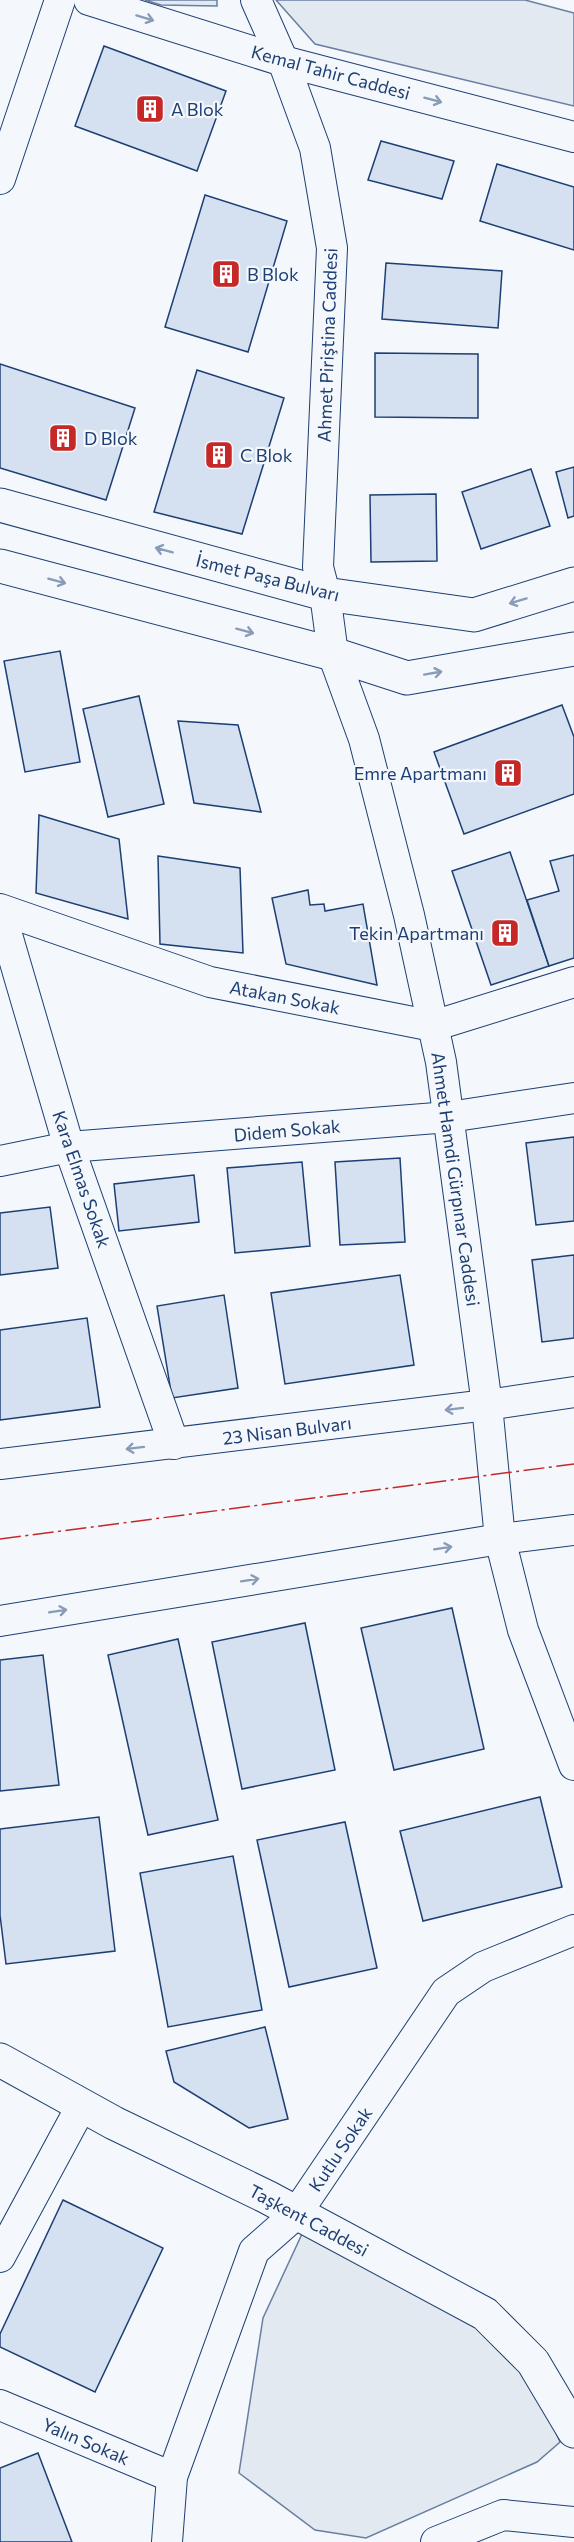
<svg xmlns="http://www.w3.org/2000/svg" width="574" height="2542" font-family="Commissioner,sans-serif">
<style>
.green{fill:#e3e9f0;stroke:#687fa3;stroke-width:1.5}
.building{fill:#d5e0f0;stroke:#1d3f73;stroke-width:1.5}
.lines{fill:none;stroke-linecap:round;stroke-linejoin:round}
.street-casing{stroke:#1d3f73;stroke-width:32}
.secondary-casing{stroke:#1d3f73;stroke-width:35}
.street{stroke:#f4f7fb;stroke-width:30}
.secondary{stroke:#f4f7fb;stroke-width:33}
.power{stroke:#c62828;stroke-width:1.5;stroke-dasharray:21 4.5 3 4.5;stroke-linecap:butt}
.oneway{stroke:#889bb7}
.labels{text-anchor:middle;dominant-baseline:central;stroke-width:4.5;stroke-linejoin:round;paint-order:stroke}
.street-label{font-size:18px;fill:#1d3f73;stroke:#f4f7fb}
.poi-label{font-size:18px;fill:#1d3f73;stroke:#f4f7fb;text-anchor:start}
</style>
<rect width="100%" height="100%" fill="#f4f7fb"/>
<g class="green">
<polygon points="145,0 217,0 217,6 161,5"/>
<polygon points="276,0 525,0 574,13 574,106 315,44"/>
<polygon points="302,2234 480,2323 529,2371 560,2442 537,2462 366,2538 315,2530 239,2473 263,2318"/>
</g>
<g class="building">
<polygon points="104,46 226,91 197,171 75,126"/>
<polygon points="381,141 454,161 442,199 368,180"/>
<polygon points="497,164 574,187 574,250 480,221"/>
<polygon points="205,195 287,221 248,352 165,327"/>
<polygon points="386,263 502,271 498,328 382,319"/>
<polygon points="375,353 478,354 478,418 375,417"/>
<polygon points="0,364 135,408 106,500 0,468"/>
<polygon points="197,370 284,398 242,534 154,512"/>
<polygon points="574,467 574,516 568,518 556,472"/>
<polygon points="531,469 550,526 481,549 462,492"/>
<polygon points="436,494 437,561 371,562 370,495"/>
<polygon points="60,651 80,762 25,772 4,661"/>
<polygon points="139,696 164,804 108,817 83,709"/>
<polygon points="562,705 574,737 574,794 464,834 434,752"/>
<polygon points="178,721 238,725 261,812 194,803"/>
<polygon points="39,815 119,839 128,919 36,893"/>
<polygon points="510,852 549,966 491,985 452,871"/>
<polygon points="574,855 574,958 549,966 527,900 559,891 550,861"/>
<polygon points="158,856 240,868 243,953 160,944"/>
<polygon points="308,890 310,905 324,904 325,911 363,904 377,985 286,964 272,898"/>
<polygon points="574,1137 574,1221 536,1225 526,1143"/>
<polygon points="400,1158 405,1242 340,1245 335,1162"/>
<polygon points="302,1162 310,1246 235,1253 227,1168"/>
<polygon points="194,1175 199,1222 119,1231 114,1184"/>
<polygon points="50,1207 58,1268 0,1275 0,1213"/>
<polygon points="574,1255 574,1338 542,1342 532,1260"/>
<polygon points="400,1275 414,1365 285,1384 271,1293"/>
<polygon points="224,1295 238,1388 172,1398 157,1306"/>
<polygon points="87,1318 100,1407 0,1420 0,1330"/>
<polygon points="452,1608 484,1749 394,1770 361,1628"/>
<polygon points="305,1623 335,1770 242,1789 212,1642"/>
<polygon points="178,1639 218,1820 148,1835 108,1655"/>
<polygon points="43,1655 59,1785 0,1791 0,1660"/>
<polygon points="540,1797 562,1887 423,1921 400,1831"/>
<polygon points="99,1817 115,1951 6,1964 0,1915 0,1829"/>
<polygon points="345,1822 377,1968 289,1987 257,1840"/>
<polygon points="233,1856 262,2010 168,2027 140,1873"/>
<polygon points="265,2027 288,2119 249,2128 174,2082 166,2051"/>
<polygon points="63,2200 163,2248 95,2392 0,2347 0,2334"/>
<polygon points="38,2453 72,2542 0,2542 0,2468"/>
</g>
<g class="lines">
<g class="street-casing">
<g id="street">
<polyline points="89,0 283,61 574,137"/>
<polyline points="256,0 283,61 315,148 332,248 318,567 325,594 333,654 364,739 409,915 441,1062 487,1405 500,1539 523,1630 574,1765"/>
<polyline points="0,179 60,0"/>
<polyline points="0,909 210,982 433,1026 574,982"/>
<polyline points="0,911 69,1147 174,1444"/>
<polyline points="0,1161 69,1147 449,1117 574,1098"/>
<polyline points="0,1464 487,1405 574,1392"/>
<polyline points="0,1621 500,1539 574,1530"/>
<polyline points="0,2257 82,2105"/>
<polyline points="0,2405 172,2477"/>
<polyline points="167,2542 172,2477 254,2251 296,2214 446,1992 483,1967 574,1930"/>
<polyline points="436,2542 503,2515 574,2522"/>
</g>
</g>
<g class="secondary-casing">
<g id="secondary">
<polyline points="0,505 325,594 474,615 574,584"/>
<polyline points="0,566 333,654 407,678 574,649"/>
<polyline points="0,2060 114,2123 267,2197 485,2314 533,2362 574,2431"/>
</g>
</g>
<use href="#street" class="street"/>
<use href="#secondary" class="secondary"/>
<polyline class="power" points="0,1539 574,1464"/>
</g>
<defs><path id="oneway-shaft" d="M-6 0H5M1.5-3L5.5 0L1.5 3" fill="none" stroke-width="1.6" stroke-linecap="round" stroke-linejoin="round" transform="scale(1.5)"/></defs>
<g class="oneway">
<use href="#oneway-shaft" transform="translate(145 18) rotate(17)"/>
<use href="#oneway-shaft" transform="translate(433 100) rotate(15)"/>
<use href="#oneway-shaft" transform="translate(164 550) rotate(-165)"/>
<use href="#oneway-shaft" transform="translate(57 581) rotate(15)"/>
<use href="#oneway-shaft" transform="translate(518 601) rotate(163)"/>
<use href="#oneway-shaft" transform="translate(245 631) rotate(15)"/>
<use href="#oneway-shaft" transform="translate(433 673) rotate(-10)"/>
<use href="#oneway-shaft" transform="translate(454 1409) rotate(173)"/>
<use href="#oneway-shaft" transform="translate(135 1448) rotate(173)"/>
<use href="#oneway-shaft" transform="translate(443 1548) rotate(-9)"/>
<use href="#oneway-shaft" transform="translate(250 1580) rotate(-9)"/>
<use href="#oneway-shaft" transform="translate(58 1611) rotate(-9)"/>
</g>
<defs>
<g id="building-square" transform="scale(1.5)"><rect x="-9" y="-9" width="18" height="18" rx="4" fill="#c62828" stroke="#f4f7fb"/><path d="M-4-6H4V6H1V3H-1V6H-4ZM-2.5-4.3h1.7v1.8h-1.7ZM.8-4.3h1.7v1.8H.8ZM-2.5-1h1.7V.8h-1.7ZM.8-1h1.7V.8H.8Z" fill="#fff"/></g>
</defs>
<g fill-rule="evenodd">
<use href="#building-square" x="150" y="109"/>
<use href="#building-square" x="226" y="274"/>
<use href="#building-square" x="63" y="438"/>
<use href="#building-square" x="219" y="455"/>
<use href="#building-square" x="508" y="773"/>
<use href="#building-square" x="505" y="933"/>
</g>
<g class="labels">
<g class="street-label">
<text transform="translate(331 72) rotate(15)">Kemal Tahir Caddesi</text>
<text transform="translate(327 345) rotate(-88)">Ahmet Piriştina Caddesi</text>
<text transform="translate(268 577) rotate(14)">İsmet Paşa Bulvarı</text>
<text transform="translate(285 997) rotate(11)">Atakan Sokak</text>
<text transform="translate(287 1130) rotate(-5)">Didem Sokak</text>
<text transform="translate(82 1179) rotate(71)">Kara Elmas Sokak</text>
<text transform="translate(456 1179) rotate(82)">Ahmet Hamdi Gürpınar Caddesi</text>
<text transform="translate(287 1430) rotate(-7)">23 Nisan Bulvarı</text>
<text transform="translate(340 2149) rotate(-56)">Kutlu Sokak</text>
<text transform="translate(309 2220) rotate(28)">Taşkent Caddesi</text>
<text transform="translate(86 2441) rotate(23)">Yalın Sokak</text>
</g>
<g class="poi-label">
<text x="171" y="109">A Blok</text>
<text x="247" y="274">B Blok</text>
<text x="84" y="438">D Blok</text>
<text x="240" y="455">C Blok</text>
<text x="487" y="773" text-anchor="end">Emre Apartmanı</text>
<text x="484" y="933" text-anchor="end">Tekin Apartmanı</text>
</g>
</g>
</svg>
